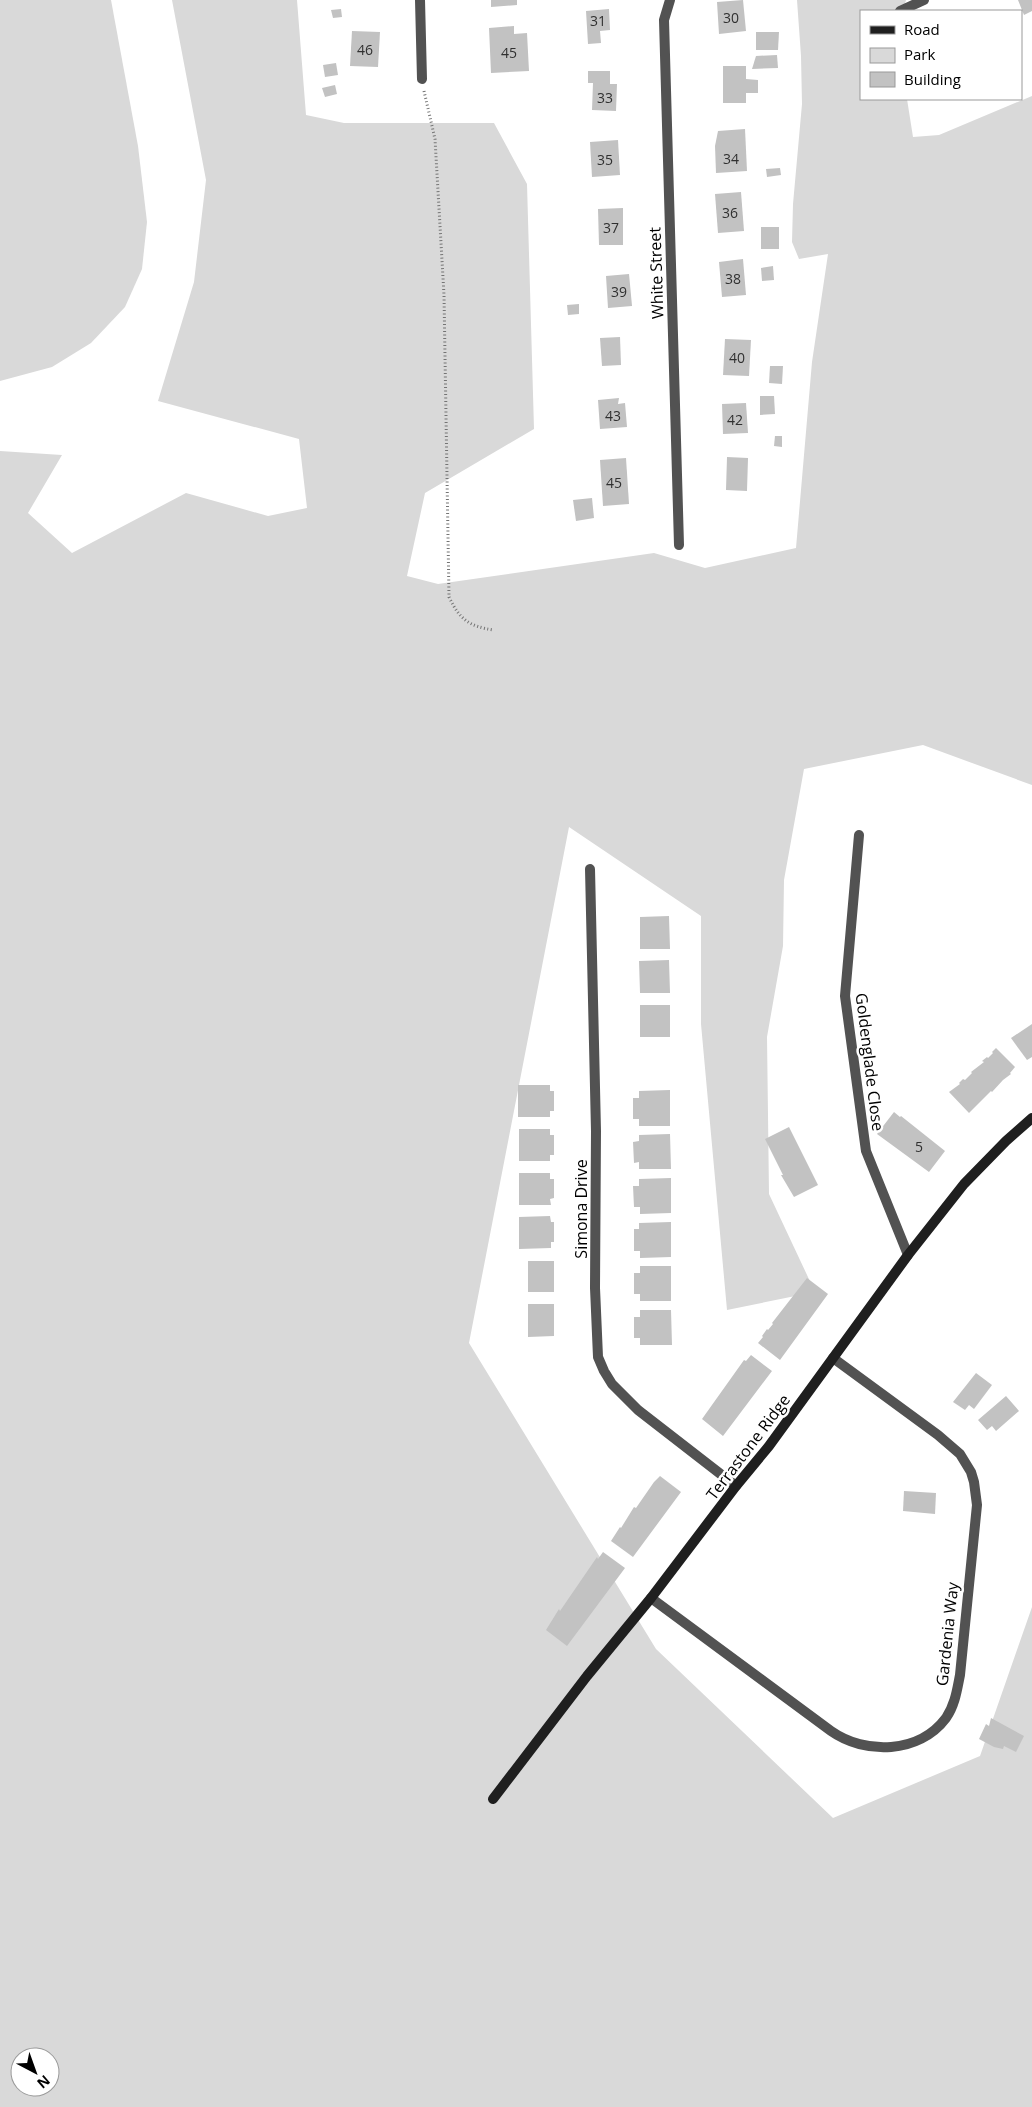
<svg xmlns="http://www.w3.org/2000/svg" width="1032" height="2107" font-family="'Open Sans',sans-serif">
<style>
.green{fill:#d9d9d9;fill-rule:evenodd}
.building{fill:#c2c2c2}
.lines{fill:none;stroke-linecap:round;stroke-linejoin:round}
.path{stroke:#747474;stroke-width:3;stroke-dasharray:1 2.5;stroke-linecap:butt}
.street{stroke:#525252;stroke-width:10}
.secondary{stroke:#1f1f1f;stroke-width:10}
.labels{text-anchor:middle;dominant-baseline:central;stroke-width:5;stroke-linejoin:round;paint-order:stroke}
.number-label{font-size:14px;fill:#303030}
.street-label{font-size:16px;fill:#000;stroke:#fff}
</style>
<rect width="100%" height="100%" fill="#fff"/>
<g class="green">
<polygon points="0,0 111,0 138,146 147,222 142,269 125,307 91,343 52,367 0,381"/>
<path d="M172,0H297L306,115L344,123H494L527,184L534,429L425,493L407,576L438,584L654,553L705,568L796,548L812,362L828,254L799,259L792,242L793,204L802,104L801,56L797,0H906L903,11H861V99H907L913,137L939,135L1032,96V785L923,745L804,769L784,880L783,946L767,1037L769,1194L815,1292L727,1310L701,1024V916L569,827L469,1343L656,1649L833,1818L980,1756L1032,1607V2107H0V451L62,455L28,513L72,553L186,493L268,516L307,508L299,439L158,401L194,282L206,180ZM20,2057H50V2087H20Z"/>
</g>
<g class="building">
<polygon points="491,0 517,0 517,5 491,7"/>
<polygon points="743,0 746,31 719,34 717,2"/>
<polygon points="1018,0 1032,0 1032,11 1024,15"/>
<polygon points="341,9 342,17 333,18 331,10"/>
<polygon points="609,9 610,30 600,31 601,43 588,44 586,11"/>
<polygon points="514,26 514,34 527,33 529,71 491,73 489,28"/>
<polygon points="352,31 380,32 378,67 350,66"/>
<polygon points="756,32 779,32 778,50 756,50"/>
<polygon points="777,55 778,68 752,69 756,56"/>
<polygon points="336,63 338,75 325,77 323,65"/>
<polygon points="723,66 746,66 746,79 758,80 758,93 746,93 746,103 723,103"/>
<polygon points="588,71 610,71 610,84 617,84 616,111 592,110 593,83 588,83"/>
<polygon points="335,85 337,94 325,97 322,88"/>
<polygon points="745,129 747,171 716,173 715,146 718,131"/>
<polygon points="618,140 620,175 592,177 590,142"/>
<polygon points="780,168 781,175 767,177 766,169"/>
<polygon points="741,192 744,231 718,233 715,194"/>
<polygon points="623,208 623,245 599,245 598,209"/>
<rect x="761" y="227" width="18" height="22"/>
<polygon points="743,259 746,295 722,297 719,262"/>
<polygon points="773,266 774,280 762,281 761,268"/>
<polygon points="629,274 632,306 608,308 606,276"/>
<polygon points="579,304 579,314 568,315 567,305"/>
<polygon points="620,337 621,365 602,366 600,338"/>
<polygon points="725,339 751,340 749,376 723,375"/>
<polygon points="770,366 783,366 782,384 769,383"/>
<polygon points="760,396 774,396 775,414 760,415"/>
<polygon points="619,398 618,404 625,403 627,427 600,429 598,400"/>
<polygon points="746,403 748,433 723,434 722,404"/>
<polygon points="775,436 782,436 782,447 774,446"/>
<polygon points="727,457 748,458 747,491 726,490"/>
<polygon points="626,458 629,504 603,506 600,460"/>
<polygon points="592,498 594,518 576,521 573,500"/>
<polygon points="669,916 670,949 640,949 640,917"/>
<polygon points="669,960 670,993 640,993 639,961"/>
<rect x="640" y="1005" width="30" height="32"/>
<polygon points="1032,1024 1032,1057 1027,1060 1011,1038"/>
<polygon points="996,1048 1015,1067 1010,1073 1011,1074 1003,1080 992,1092 991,1091 969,1113 949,1092 960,1084 959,1083 963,1079 965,1080 972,1073 971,1072 984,1062 982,1061 987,1057 988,1058 993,1053 992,1052"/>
<polygon points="518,1085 550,1085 550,1091 554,1091 554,1111 550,1111 550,1117 518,1117"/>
<polygon points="670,1090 670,1126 639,1126 639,1119 633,1119 633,1098 639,1098 639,1091"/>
<polygon points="894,1112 900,1117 901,1116 945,1151 929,1172 877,1134"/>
<polygon points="789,1127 818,1185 794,1197 781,1175 783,1175 765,1139"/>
<polygon points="519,1129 550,1129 550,1135 554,1135 554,1155 550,1155 550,1161 519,1161"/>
<polygon points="670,1134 671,1169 639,1169 639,1162 634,1163 633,1142 639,1141 639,1135"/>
<polygon points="519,1173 550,1173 550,1179 554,1179 554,1198 550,1199 551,1205 519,1205"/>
<polygon points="671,1178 671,1213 640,1214 640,1207 634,1207 633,1186 639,1186 639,1179"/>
<polygon points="550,1216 551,1222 554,1222 554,1242 551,1242 551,1248 519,1249 519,1217"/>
<polygon points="671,1222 671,1257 640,1258 640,1251 634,1251 634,1229 639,1229 639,1223"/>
<rect x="528" y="1261" width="26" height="31"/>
<polygon points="640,1266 671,1266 671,1301 640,1301 640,1294 634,1294 634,1273 640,1273"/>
<polygon points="807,1278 828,1294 780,1360 758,1343 763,1337 762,1336 767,1329 768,1330 773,1324 772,1323"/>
<polygon points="528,1304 554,1304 554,1336 528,1337"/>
<polygon points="640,1310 671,1310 672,1345 640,1345 640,1338 634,1338 634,1317 640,1317"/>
<polygon points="751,1355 772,1371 723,1436 702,1419 744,1360 746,1361"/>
<polygon points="976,1373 992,1385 974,1409 969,1405 965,1410 953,1402"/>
<polygon points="1006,1396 1019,1411 996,1431 992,1426 987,1430 978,1420"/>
<polygon points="660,1476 681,1492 633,1557 611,1541 620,1527 621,1528 634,1507 636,1508 654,1482"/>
<polygon points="904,1491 936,1493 935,1514 903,1511"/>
<polygon points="603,1552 625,1568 567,1646 546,1630 559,1609 560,1611 597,1557 598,1559"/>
<polygon points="991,1718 1024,1736 1016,1752 1004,1746 1003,1749 994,1747 979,1739 986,1724 989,1726"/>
</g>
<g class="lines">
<path class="path" d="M424,91L435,139L444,295L449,597C460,620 469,626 493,630"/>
<g class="street">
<polyline points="420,0 422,79"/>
<polyline points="670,0 664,20 679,545"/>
<polyline points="900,11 924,0"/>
<polyline points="859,835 845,996 866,1151 908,1255"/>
<polyline points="590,869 596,1131 595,1288 598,1357 604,1371 612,1384 638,1410 736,1486"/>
<path d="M651,1598L831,1731C865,1755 919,1754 946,1718C955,1705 957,1690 960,1675L977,1505L974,1482L971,1472L960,1454L938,1435L833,1358"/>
</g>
<polyline class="secondary" points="493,1799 587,1676 651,1598 736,1486 769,1446 908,1255 964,1184 1006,1141 1032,1118"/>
</g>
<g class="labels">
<g class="number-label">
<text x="731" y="17">30</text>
<text x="598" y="20">31</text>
<text x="365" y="49">46</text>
<text x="509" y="52">45</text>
<text x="605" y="97">33</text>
<text x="731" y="158">34</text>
<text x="605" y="159">35</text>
<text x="730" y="212">36</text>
<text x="611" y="227">37</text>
<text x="733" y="278">38</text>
<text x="619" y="291">39</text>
<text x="737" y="357">40</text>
<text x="613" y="415">43</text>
<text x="735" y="419">42</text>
<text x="614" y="482">45</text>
<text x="919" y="1146">5</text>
</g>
<g class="street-label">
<text transform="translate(656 273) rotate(-92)">White Street</text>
<text transform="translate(870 1062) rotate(83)">Goldenglade Close</text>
<text transform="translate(581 1209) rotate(-90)">Simona Drive</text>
<text transform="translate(748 1447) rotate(-53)">Terrastone Ridge</text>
<text transform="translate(947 1634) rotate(-84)">Gardenia Way</text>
</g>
</g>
<rect x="860" y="10" width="162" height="90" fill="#ffffff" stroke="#999999"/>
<rect x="870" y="26" width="25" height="8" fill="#1f1f1f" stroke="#999999"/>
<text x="904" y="35" font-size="15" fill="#000000">Road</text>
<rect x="870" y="48" width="25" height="15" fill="#d9d9d9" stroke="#999999"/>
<text x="904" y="60" font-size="15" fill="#000000">Park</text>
<rect x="870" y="72" width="25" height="15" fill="#c2c2c2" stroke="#999999"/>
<text x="904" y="85" font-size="15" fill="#000000">Building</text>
<g transform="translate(35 2072) rotate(139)"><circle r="24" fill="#ffffff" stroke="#999999"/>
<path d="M0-4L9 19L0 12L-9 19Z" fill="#000000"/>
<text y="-8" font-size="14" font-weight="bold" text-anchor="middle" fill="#000000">N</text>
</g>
</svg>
